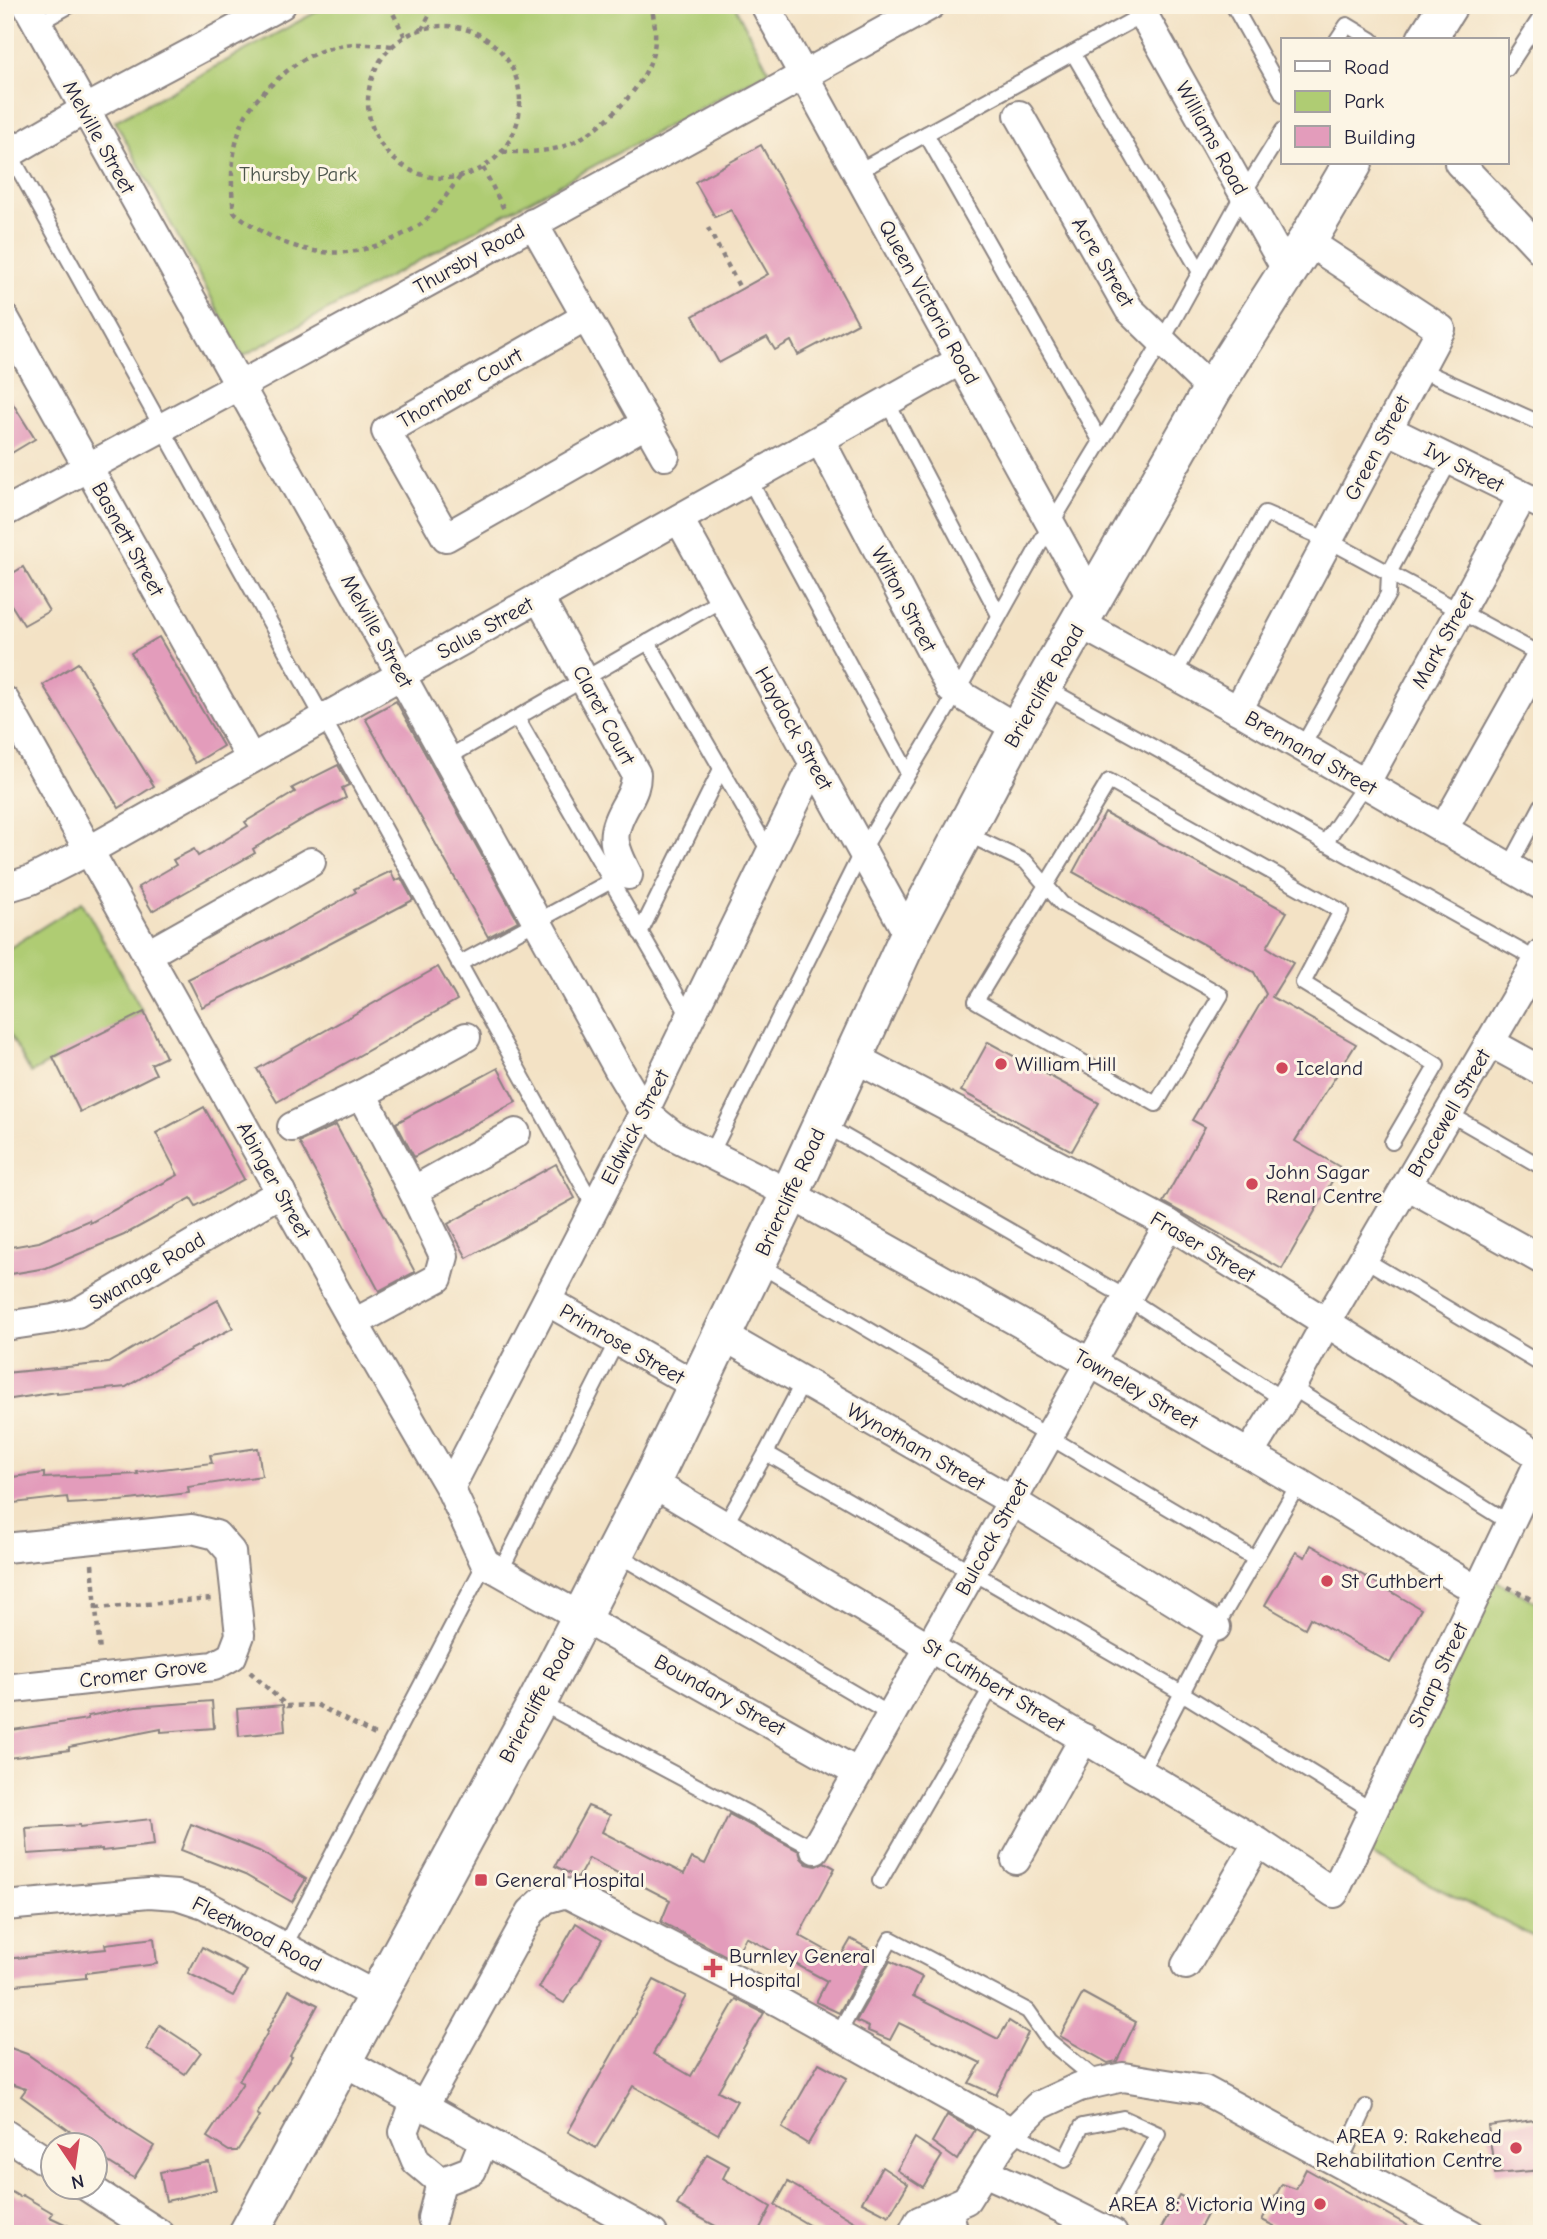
<svg xmlns="http://www.w3.org/2000/svg" width="1547" height="2239" font-family="'Comic Neue',sans-serif">
<style>
.green{fill:#afcc73;stroke:#687757;stroke-width:2}
.building{fill:#e39cbb}
.lines{fill:none;stroke-linecap:round;stroke-linejoin:round}
.lane-casing{stroke:#8a8280;stroke-width:18}
.street-casing{stroke:#8a8280;stroke-width:32}
.secondary-casing{stroke:#8a8280;stroke-width:42}
.path{stroke:#8a8280;stroke-width:4.5;stroke-dasharray:5 5;stroke-linecap:butt}
.lane{stroke:#fff;stroke-width:14}
.street{stroke:#fff;stroke-width:28}
.secondary{stroke:#fff;stroke-width:38}
.poi-dot{fill:#d1495b;stroke:#fcf5e5;stroke-width:2.5}
.labels{text-anchor:middle;dominant-baseline:central;stroke-width:6;stroke-linejoin:round;paint-order:stroke}
.street-label{font-size:21px;fill:#22223b;stroke:#fcf5e5}
.park-label{font-size:21px;fill:#4c554c;stroke:#fcf5e5}
.poi-label{font-size:21px;fill:#22223b;stroke:#fcf5e5;text-anchor:start}
</style>
<rect width="100%" height="100%" fill="#fcf5e5"/>
<filter id="ink" filterUnits="userSpaceOnUse"><feTurbulence type="fractalNoise" baseFrequency=".0143" numOctaves="2"/><feDisplacementMap in="SourceGraphic" scale="14" xChannelSelector="R" yChannelSelector="G"/><feConvolveMatrix kernelMatrix="1 2 1 2 8 2 1 2 1" color-interpolation-filters="sRGB"/></filter>
<filter id="wash" filterUnits="userSpaceOnUse"><feTurbulence type="fractalNoise" baseFrequency=".00686" numOctaves="4" result="noise"/><feDisplacementMap in="SourceGraphic" scale="28" xChannelSelector="R" yChannelSelector="G"/><feGaussianBlur stdDeviation="1.57" result="paint"/><feColorMatrix in="noise" values="0 0 0 0 0 0 0 0 0 0 0 0 0 0 0 0 0 1.4 0 .05"/><feComposite in="paint" operator="in"/></filter>
<g filter="url(#wash)">
<rect width="100%" height="100%" fill="#f3e2c5"/>
<g class="green">
<polygon points="329,5 734,5 769,71 243,356 115,121"/>
<polygon points="82,902 143,1012 31,1073 5,1026 5,951"/>
<polygon points="1485,1575 1542,1605 1542,1941 1356,1847"/>
</g>
<g id="blocks">
<g class="building">
<polygon points="761,145 858,323 798,355 791,341 775,350 767,337 719,363 693,316 768,274 731,210 715,217 695,182"/>
<polygon points="5,391 35,439 5,457"/>
<polygon points="23,567 49,611 24,625 5,595 5,578"/>
<polygon points="159,637 223,746 195,763 131,653"/>
<polygon points="78,663 154,786 119,808 43,685"/>
<polygon points="396,701 518,921 488,937 365,718"/>
<polygon points="338,765 349,785 342,788 346,798 305,818 253,849 255,853 152,911 138,887 176,865 173,860 194,849 198,856 248,826 245,822 295,792 292,788"/>
<polygon points="1105,813 1287,912 1267,947 1293,963 1272,997 1356,1044 1295,1141 1340,1167 1282,1269 1163,1202 1205,1127 1192,1120 1266,994 1254,972 1073,872"/>
<polygon points="391,871 395,881 401,878 413,900 297,961 202,1007 188,979 286,931 356,892 354,889"/>
<polygon points="438,967 457,1000 277,1102 257,1069"/>
<polygon points="144,1012 166,1057 151,1064 156,1074 80,1112 53,1057"/>
<polygon points="988,1042 1099,1103 1072,1151 961,1091"/>
<polygon points="498,1068 516,1102 414,1157 396,1123"/>
<polygon points="204,1107 244,1179 196,1206 191,1198 124,1235 46,1268 5,1275 5,1248 39,1242 89,1220 90,1223 178,1175 156,1133"/>
<polygon points="336,1125 415,1272 379,1291 299,1142"/>
<polygon points="556,1164 575,1198 467,1258 448,1224"/>
<polygon points="218,1300 233,1328 172,1359 126,1387 57,1394 57,1392 5,1400 5,1373 108,1363 172,1325"/>
<polygon points="258,1448 262,1476 188,1487 189,1493 121,1501 68,1504 67,1497 5,1504 5,1478 44,1473 44,1478 138,1474 137,1472 212,1463 210,1455"/>
<polygon points="1311,1545 1421,1609 1390,1663 1310,1618 1305,1628 1265,1605 1296,1552 1305,1557"/>
<polygon points="212,1701 214,1728 161,1732 161,1729 69,1747 69,1750 8,1758 5,1731 88,1719 88,1716 136,1707"/>
<polygon points="283,1705 285,1731 239,1736 237,1709"/>
<polygon points="588,1806 610,1815 602,1832 684,1874 692,1858 705,1864 729,1814 799,1851 801,1858 807,1864 816,1866 824,1862 835,1868 799,1935 840,1958 851,1939 873,1951 839,2013 816,2002 827,1981 746,1937 734,1960 661,1922 670,1900 589,1858 578,1878 555,1866"/>
<polygon points="151,1819 154,1845 102,1851 102,1849 28,1854 26,1828 80,1825 80,1827"/>
<polygon points="191,1824 259,1851 306,1879 292,1902 245,1875 181,1850"/>
<polygon points="576,1923 602,1939 578,1983 577,1983 564,2003 539,1988"/>
<polygon points="154,1938 157,1964 86,1973 86,1978 5,1986 5,1959 106,1949 105,1944"/>
<polygon points="202,1947 247,1971 233,1996 188,1973"/>
<polygon points="890,1961 922,1977 913,1996 998,2039 1009,2021 1028,2033 996,2095 969,2083 981,2063 899,2023 890,2040 868,2031 869,2027 856,2021"/>
<polygon points="654,1980 686,1996 653,2054 691,2076 736,1999 764,2013 718,2091 737,2101 718,2134 633,2086 596,2148 568,2132"/>
<polygon points="289,1990 318,2005 290,2056 292,2057 257,2114 260,2116 237,2151 229,2151 207,2137 243,2083 239,2081 268,2032 267,2031"/>
<polygon points="1083,1993 1136,2022 1117,2061 1108,2063 1060,2036"/>
<polygon points="160,2025 201,2052 185,2074 147,2049"/>
<polygon points="5,2046 27,2054 73,2086 129,2130 154,2146 134,2178 105,2160 106,2157 94,2148 94,2145 89,2145 21,2096 26,2089 5,2082"/>
<polygon points="819,2063 847,2078 808,2144 782,2128"/>
<polygon points="947,2115 975,2130 957,2160 932,2142"/>
<polygon points="1542,2119 1542,2170 1495,2174 1488,2126"/>
<polygon points="915,2138 942,2156 923,2187 897,2170"/>
<polygon points="707,2154 729,2166 723,2178 771,2207 757,2234 730,2234 677,2205"/>
<polygon points="209,2162 216,2190 166,2201 160,2172"/>
<polygon points="882,2167 908,2184 889,2216 862,2202"/>
<polygon points="1306,2169 1423,2234 1270,2234 1274,2226 1262,2220 1282,2184 1296,2189"/>
<polygon points="788,2182 875,2234 824,2234 775,2205"/>
<polygon points="5,2188 20,2197 22,2195 53,2213 50,2217 86,2234 5,2234"/>
<polygon points="1179,2195 1209,2211 1197,2234 1158,2234"/>
</g>
</g>
</g>
<g filter="url(#ink)">
<use href="#blocks" fill-opacity="0" stroke="#8a8280" stroke-width="2"/>
<g class="lines">
<g class="lane-casing">
<g id="lane">
<polyline points="1233,5 1283,94"/>
<polyline points="37,24 71,5"/>
<polyline points="1337,40 1347,25 1372,40"/>
<polyline points="1073,53 1200,272"/>
<polyline points="1507,69 1542,15"/>
<polyline points="926,134 1101,442"/>
<polyline points="8,150 595,1208"/>
<polyline points="857,172 1160,5"/>
<polyline points="1419,369 1542,424"/>
<polyline points="887,402 999,615"/>
<polyline points="749,479 908,773"/>
<polyline points="648,642 770,853"/>
<polyline points="1174,675 1265,513 1328,540 1541,655"/>
<polyline points="1043,686 1537,960"/>
<polyline points="517,718 690,1018"/>
<polyline points="1302,747 1388,594 1389,573 1450,461"/>
<polyline points="447,758 723,599"/>
<polyline points="965,833 1026,862 1062,904 1221,995 1156,1104 976,1001 1109,781 1341,911 1303,983 1437,1065 1392,1142"/>
<polyline points="1325,843 1365,784"/>
<polyline points="1509,867 1542,805"/>
<polyline points="640,933 721,769"/>
<polyline points="459,964 611,881"/>
<polyline points="1448,1113 1542,1167"/>
<polyline points="823,1124 1127,1298 1284,1400"/>
<polyline points="710,1156 862,851 957,692 1051,524 1162,341 1243,194 1283,130"/>
<polyline points="1364,1259 1542,1365"/>
<polyline points="758,1264 1255,1559"/>
<polyline points="1291,1387 1510,1523"/>
<polyline points="766,1453 803,1382"/>
<polyline points="725,1525 766,1453 1182,1693 1373,1811"/>
<polyline points="615,1553 891,1715"/>
<polyline points="500,1572 617,1341"/>
<polyline points="539,1702 815,1849"/>
<polyline points="1141,1772 1216,1627 1299,1483"/>
<polyline points="880,1881 993,1684"/>
<polyline points="284,1947 485,1563"/>
<polyline points="838,2034 891,1939 1028,2011 1049,2041 1099,2082"/>
<polyline points="1012,2132 1065,2160 1082,2126 1123,2118 1158,2134 1122,2199"/>
<polyline points="1340,2163 1366,2107"/>
</g>
</g>
<g class="street-casing">
<g id="street">
<polyline points="27,5 401,675 620,1072 644,1112 674,1136 790,1194 1091,1363 1299,1483 1478,1591"/>
<polyline points="765,5 1092,599"/>
<polyline points="1138,5 1287,271"/>
<polyline points="1019,115 1129,309 1212,390"/>
<polyline points="5,156 84,110 281,5"/>
<polyline points="1459,163 1542,251"/>
<polyline points="533,223 665,456"/>
<polyline points="586,317 386,431 446,537 647,423"/>
<polyline points="5,319 251,759"/>
<polyline points="1387,429 1542,505"/>
<polyline points="820,440 951,689 1018,729"/>
<polyline points="5,512 239,386 931,5"/>
<polyline points="679,519 909,936"/>
<path d="M539,598L636,774C636,785 633,792 628,801C609,834 611,842 628,875"/>
<polyline points="1079,623 1238,710 1542,886"/>
<polyline points="5,701 354,1323 450,1488 485,1563 858,1773"/>
<polyline points="1238,710 1441,329 1307,241"/>
<polyline points="1365,784 1522,497"/>
<polyline points="1443,830 1538,661"/>
<polyline points="5,888 31,880 88,851 961,360"/>
<polyline points="148,954 311,862"/>
<polyline points="1491,1043 1542,1071"/>
<polyline points="853,1057 1169,1224 1541,1457"/>
<polyline points="362,1094 466,1037"/>
<polyline points="292,1127 362,1094 413,1191 444,1256 438,1278 354,1323"/>
<polyline points="1407,1185 1542,1260"/>
<polyline points="413,1191 516,1133"/>
<polyline points="547,1301 697,1386"/>
<polyline points="5,1326 53,1319 77,1313 281,1192"/>
<polyline points="722,1335 1012,1501 1216,1627"/>
<polyline points="1249,1454 1291,1387 1326,1323 1542,953"/>
<polyline points="651,1482 1258,1842 1334,1893 1542,1456"/>
<polyline points="450,1488 644,1112 814,764"/>
<polyline points="5,1548 192,1529 216,1535 231,1552 240,1635 232,1656 214,1666 5,1689"/>
<polyline points="815,1849 1169,1224"/>
<polyline points="1016,1860 1084,1738"/>
<polyline points="5,1906 149,1893 177,1895 204,1904 378,1997"/>
<polyline points="1186,1965 1258,1842"/>
<polyline points="343,2061 653,2234"/>
<polyline points="415,2102 404,2132 416,2161 441,2182 472,2170 484,2140"/>
<polyline points="424,2106 531,1912 545,1899 566,1893 781,2003 1012,2132"/>
<polyline points="5,2134 52,2165"/>
<polyline points="984,2172 1027,2191 1113,2234"/>
<polyline points="86,2186 160,2234"/>
<polyline points="948,2208 954,2234"/>
<polyline points="432,2218 441,2182"/>
<polyline points="912,2234 919,2221 966,2200 1004,2140 1038,2106 1079,2087 1123,2077 1204,2090 1471,2234"/>
</g>
</g>
<g class="secondary-casing">
<g id="secondary">
<polyline points="1426,40 1448,5"/>
<polyline points="248,2234 538,1701 651,1482 790,1194 909,936 1018,729 1212,390 1307,241 1353,163"/>
</g>
</g>
<g class="path">
<polyline points="389,5 405,37"/>
<circle cx="444" cy="102" r="76"/>
<polyline points="422,30 434,5"/>
<path d="M392,46C338,39 308,49 269,87C260,96 248,108 243,121C231,151 230,181 234,212C281,250 332,265 389,241C400,236 413,230 422,223C437,211 448,192 460,177"/>
<path d="M503,152C525,152 547,153 567,145C600,132 645,88 653,53C657,36 655,22 651,5"/>
<polyline points="483,168 505,211"/>
<polyline points="708,228 741,290"/>
<polyline points="92,1564 100,1653"/>
<polyline points="1508,1587 1542,1605"/>
<polyline points="96,1608 211,1599"/>
<polyline points="250,1672 287,1706 317,1705 375,1735"/>
</g>
<use href="#lane" class="lane"/>
<use href="#street" class="street"/>
<use href="#secondary" class="secondary"/>
</g>
</g>
<g class="poi-dot">
<circle cx="1001" cy="1064" r="7"/>
<circle cx="1282" cy="1068" r="7"/>
<circle cx="1252" cy="1184" r="7"/>
<circle cx="1327" cy="1581" r="7"/>
<rect x="474" y="1873" width="14" height="14" rx="3.5"/>
<path d="M709.5 1957.5h7v7h7v7h-7v7h-7v-7h-7v-7h7z"/>
<circle cx="1516" cy="2148" r="7"/>
<circle cx="1320" cy="2204" r="7"/>
</g>
<g class="labels">
<g class="street-label">
<text transform="translate(99 137) rotate(61)">Melville Street</text>
<text transform="translate(1212 138) rotate(61)">Williams Road</text>
<text transform="translate(469 259) rotate(-29)">Thursby Road</text>
<text transform="translate(1103 262) rotate(59)">Acre Street</text>
<text transform="translate(929 302) rotate(61)">Queen Victoria Road</text>
<text transform="translate(460 388) rotate(-30)">Thornber Court</text>
<text transform="translate(1377 448) rotate(-62)">Green Street</text>
<text transform="translate(1464 467) rotate(27)">Ivy Street</text>
<text transform="translate(128 539) rotate(61)">Basnett Street</text>
<text transform="translate(904 599) rotate(62)">Wilton Street</text>
<text transform="translate(485 628) rotate(-29)">Salus Street</text>
<text transform="translate(377 631) rotate(61)">Melville Street</text>
<text transform="translate(1443 640) rotate(-61)">Mark Street</text>
<text transform="translate(1044 686) rotate(-60)">Briercliffe Road</text>
<text transform="translate(604 715) rotate(62)">Claret Court</text>
<text transform="translate(794 728) rotate(61)">Haydock Street</text>
<text transform="translate(1311 753) rotate(30)">Brennand Street</text>
<text transform="translate(1449 1113) rotate(-60)">Bracewell Street</text>
<text transform="translate(635 1127) rotate(-63)">Eldwick Street</text>
<text transform="translate(274 1180) rotate(61)">Abinger Street</text>
<text transform="translate(790 1192) rotate(-65)">Briercliffe Road</text>
<text transform="translate(1203 1247) rotate(31)">Fraser Street</text>
<text transform="translate(147 1271) rotate(-31)">Swanage Road</text>
<text transform="translate(622 1344) rotate(30)">Primrose Street</text>
<text transform="translate(1136 1389) rotate(30)">Towneley Street</text>
<text transform="translate(916 1447) rotate(30)">Wynotham Street</text>
<text transform="translate(992 1537) rotate(-61)">Bulcock Street</text>
<text transform="translate(143 1673) rotate(-7)">Cromer Grove</text>
<text transform="translate(1438 1675) rotate(-65)">Sharp Street</text>
<text transform="translate(994 1685) rotate(31)">St Cuthbert Street</text>
<text transform="translate(720 1695) rotate(29)">Boundary Street</text>
<text transform="translate(537 1700) rotate(-62)">Briercliffe Road</text>
<text transform="translate(257 1934) rotate(27)">Fleetwood Road</text>
</g>
<g class="park-label">
<text x="298" y="174">Thursby Park</text>
</g>
<g class="poi-label">
<text x="1015" y="1064">William Hill</text>
<text x="1296" y="1068">Iceland</text>
<text x="1266" y="1172">John Sagar<tspan x="1266" dy="24">Renal Centre</tspan></text>
<text x="1341" y="1581">St Cuthbert</text>
<text x="495" y="1880">General Hospital</text>
<text x="729" y="1956">Burnley General<tspan x="729" dy="24">Hospital</tspan></text>
<text x="1502" y="2136" text-anchor="end">AREA 9: Rakehead<tspan x="1502" dy="24">Rehabilitation Centre</tspan></text>
<text x="1306" y="2204" text-anchor="end">AREA 8: Victoria Wing</text>
</g>
</g>
<rect width="1547" height="2239" fill="none" stroke="#fcf5e5" stroke-width="28"/>
<rect x="1281" y="38" width="228" height="126" fill="#fcf5e5" stroke="#a5a1a1" stroke-width="2"/>
<rect x="1295" y="61" width="35" height="10" fill="#ffffff" stroke="#a5a1a1" stroke-width="2"/>
<text x="1344" y="74" font-size="21" fill="#22223b">Road</text>
<rect x="1295" y="91" width="35" height="21" fill="#afcc73" stroke="#a5a1a1" stroke-width="2"/>
<text x="1344" y="108" font-size="21" fill="#22223b">Park</text>
<rect x="1295" y="126" width="35" height="21" fill="#e39cbb" stroke="#a5a1a1" stroke-width="2"/>
<text x="1344" y="144" font-size="21" fill="#22223b">Building</text>
<g transform="translate(74 2166) rotate(167)"><circle r="33" fill="#fcf5e5" stroke="#a5a1a1" stroke-width="2"/>
<path d="M0-5L12 26L0 18L-12 26Z" fill="#d1495b"/>
<text y="-10" font-size="19" font-weight="bold" text-anchor="middle" fill="#22223b">N</text>
</g>
</svg>
